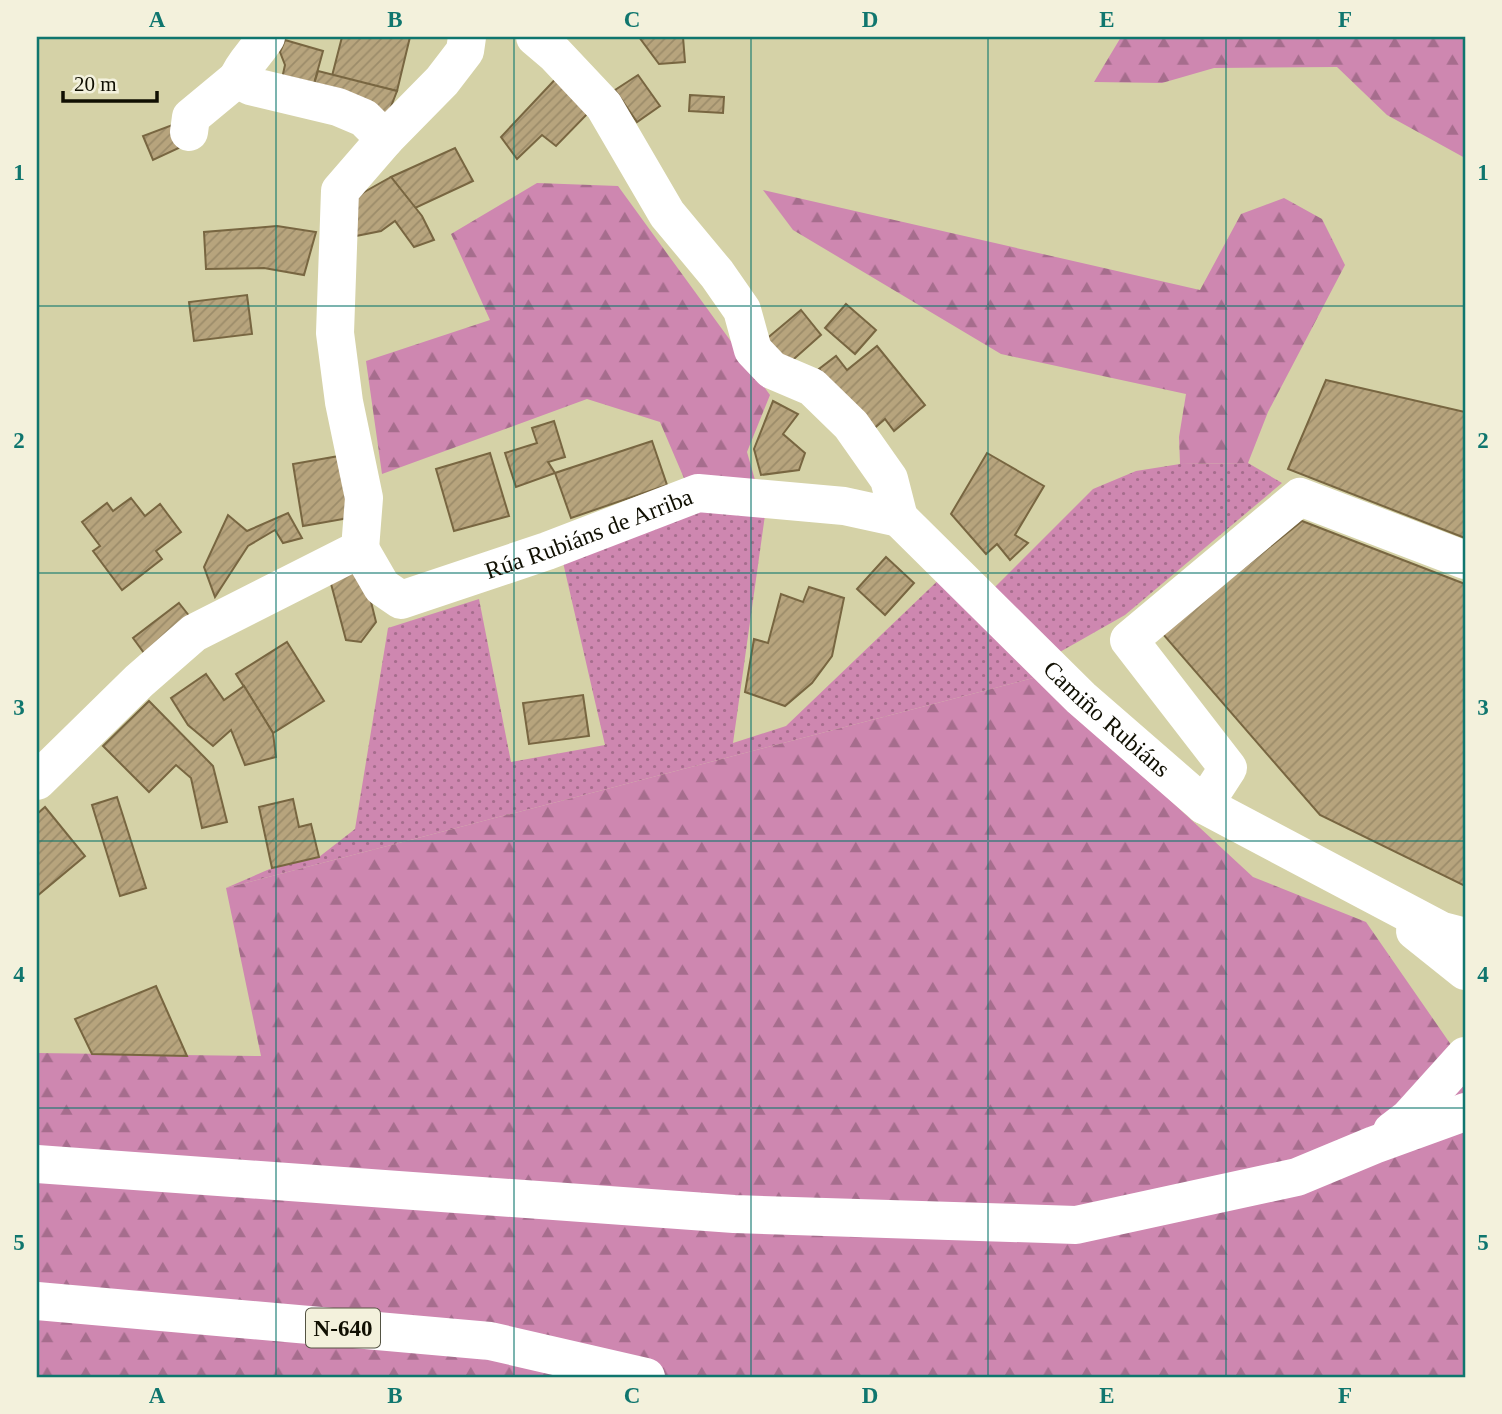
<svg xmlns="http://www.w3.org/2000/svg" width="1502" height="1414" font-family="'Times New Roman',serif">
<style>
.grass{fill:url(#grass-dots)}
.forest{fill:url(#forest-firs)}
.building{fill:url(#building-hatch);stroke:#786641;stroke-width:2}
.lines{fill:none;stroke-linecap:round;stroke-linejoin:round}
.minor{stroke:#fff;stroke-width:38}
.highway{stroke:#fff;stroke-width:38}
.grid{fill:none;stroke:#0f766e;stroke-width:2;stroke-opacity:0.55}
.labels{text-anchor:middle;dominant-baseline:central;stroke-width:5;stroke-linejoin:round;paint-order:stroke}
.shield{fill:#f3f1dc;stroke:#545343;stroke-width:2}
.shield-label{font-size:23px;font-weight:bold;fill:#100f02}
.street-label{font-size:24px;fill:#100f02;stroke:#f3f1dc}
.neatline{fill:none;stroke:#0f766e;stroke-width:2.5}
.grid-label{font-size:23px;text-anchor:middle;font-weight:bold;fill:#0f766e}
</style>
<defs>
<pattern id="grass-dots" width="8" height="8" patternUnits="userSpaceOnUse" patternTransform="scale(1.75)"><rect width="8" height="8" fill="#ce87b0"/><path d="M2 2h.1M6 6h.1" fill="none" stroke="#a66d8d" stroke-width="1.8" stroke-linecap="round"/></pattern>
<pattern id="forest-firs" width="22" height="20" patternUnits="userSpaceOnUse" patternTransform="scale(1.75)"><rect width="22" height="20" fill="#ce87b0"/><path d="M5 1l3.5 6h-7zM16 11l3.5 6h-7z" fill="#a66d8d"/></pattern>
<pattern id="building-hatch" width="6" height="6" patternUnits="userSpaceOnUse" patternTransform="scale(1.75)"><rect width="6" height="6" fill="#b7a47d"/><path d="M-1 1l2-2M0 6l6-6M5 7l2-2" fill="none" stroke="#9c8c6a"/></pattern>
</defs>
<rect width="100%" height="100%" fill="#d5d2a7"/>
<polygon class="grass" points="1248,463 1282,483 1125,615 1044,661 1037,677 226,888 272,868 319,857 355,829 388,628 479,599 511,762 605,745 562,558 698,511 765,515 733,743 786,726 950,569 982,600 1093,489 1136,471 1180,464"/>
<g class="forest">
<polygon points="1121,37 1465,37 1465,158 1387,115 1337,67 1214,68 1162,83 1094,82"/>
<polygon points="537,183 618,186 770,395 747,452 765,515 698,511 660,422 587,399 382,474 366,361 490,320 451,234"/>
<polygon points="763,190 1200,290 1241,214 1284,198 1322,219 1345,265 1268,412 1248,463 1180,464 1179,437 1186,394 1001,354 793,230"/>
<polygon points="1037,677 1253,877 1366,922 1465,1065 1465,1377 37,1377 37,1053 261,1056 226,888"/>
</g>
<g class="building">
<polygon points="342,37 410,37 397,91 332,76"/>
<polygon points="639,37 683,37 685,62 659,64"/>
<polygon points="285,40 323,51 312,91 281,83 285,65 280,52"/>
<polygon points="318,71 397,91 385,122 312,91"/>
<polygon points="563,71 594,107 556,146 542,135 517,159 501,137"/>
<polygon points="638,75 660,106 637,122 615,90"/>
<polygon points="690,95 724,97 723,113 689,111"/>
<polygon points="175,124 183,146 153,160 143,136"/>
<polygon points="455,148 473,181 415,208 391,177"/>
<polygon points="391,177 422,216 434,240 414,247 395,221 381,231 351,237 350,200"/>
<polygon points="277,226 316,232 304,275 264,268 206,269 204,232"/>
<polygon points="247,295 252,334 194,341 189,302"/>
<polygon points="846,304 876,330 855,354 825,328"/>
<polygon points="801,310 821,335 787,365 765,340"/>
<polygon points="877,346 925,405 894,431 885,419 870,432 819,369 836,356 847,370"/>
<polygon points="1326,380 1465,412 1465,538 1288,469"/>
<polygon points="773,401 798,414 783,434 805,453 799,470 761,475 754,449"/>
<polygon points="554,421 565,457 548,462 555,473 516,487 505,453 537,443 532,428"/>
<polygon points="652,441 667,485 571,518 555,473"/>
<polygon points="490,453 509,516 454,531 436,469"/>
<polygon points="987,453 1044,486 1015,535 1028,543 1010,560 997,544 986,554 951,514"/>
<polygon points="339,456 349,518 303,526 293,464"/>
<polygon points="131,498 145,516 160,504 181,532 156,551 162,559 122,590 93,551 100,546 82,522 107,503 113,511"/>
<polygon points="288,513 302,538 283,543 275,530 248,546 215,597 204,567 228,515 247,531"/>
<polygon points="1302,521 1465,584 1465,886 1320,815 1162,633"/>
<polygon points="886,557 914,583 885,615 857,589"/>
<polygon points="362,565 376,622 361,642 346,640 330,580"/>
<polygon points="809,587 844,598 832,656 812,683 785,706 745,692 754,639 768,643 781,594 803,602"/>
<polygon points="179,603 194,622 147,657 133,638"/>
<polygon points="287,642 324,701 273,733 236,674"/>
<polygon points="206,674 224,700 244,686 273,733 276,757 245,765 231,730 213,746 188,725 171,698"/>
<polygon points="583,695 589,736 529,744 523,703"/>
<polygon points="149,701 213,766 227,822 202,828 191,778 176,765 149,792 103,746"/>
<polygon points="117,797 146,888 120,896 92,805"/>
<polygon points="293,799 299,827 311,824 319,857 272,868 259,807"/>
<polygon points="45,807 85,856 37,896 37,814"/>
<polygon points="156,986 187,1056 92,1054 75,1019"/>
</g>
<g class="lines">
<g class="minor">
<path d="M266,37C258,51 243,64 238,78L250,86L338,107L364,118L385,139"/>
<polyline points="189,132 191,117 238,78"/>
<path id="s1" d="M899,518L1081,698L1204,805L1442,931L1465,937"/>
<path id="s2" d="M360,549L382,587L401,600L547,551L698,493L844,506L899,518L889,479L851,425L812,387L772,370L753,350L742,310L717,274L667,214L604,106L555,54L535,37"/>
<polyline points="37,781 139,681 194,633 360,549 364,498 344,402 335,333 340,191 385,139 442,81 465,51 467,37"/>
<polyline points="1204,805 1228,768 1129,640 1300,497 1465,560"/>
<polyline points="1415,931 1465,971"/>
<polyline points="1392,1131 1409,1118 1465,1056"/>
<polyline points="37,1164 734,1214 1076,1225 1297,1177 1374,1145 1465,1112"/>
</g>
<polyline class="highway" points="37,1301 490,1341 646,1377"/>
</g>
<path class="grid" d="M276,37V1377M514,37V1377M751,37V1377M988,37V1377M1226,37V1377M37,306H1465M37,573H1465M37,841H1465M37,1108H1465"/>
<g class="labels">
<rect class="shield" x="306" y="1308.5" width="74" height="39" rx="5"/>
<g class="shield-label">
<text x="343" y="1328">N-640</text>
</g>
<g class="street-label">
<text stroke="none"><textPath href="#s2" startOffset="266">Rúa Rubiáns de Arriba</textPath></text>
<text stroke="none"><textPath href="#s1" startOffset="289">Camiño Rubiáns</textPath></text>
</g>
</g>
<rect width="1502" height="1414" fill="none" stroke="#f3f1dc" stroke-width="77"/>
<path d="M63 91v10h94v-10" fill="none" stroke="#100f02" stroke-width="3.5"/>
<text x="74" y="91" font-size="21" fill="#100f02" stroke="#f3f1dc" stroke-width="5" paint-order="stroke">20 m</text>
<rect x="38" y="38" width="1426" height="1338" class="neatline"/>
<g class="grid-label">
<text x="157" y="27">A</text>
<text x="395" y="27">B</text>
<text x="632" y="27">C</text>
<text x="870" y="27">D</text>
<text x="1107" y="27">E</text>
<text x="1345" y="27">F</text>
<text x="19" y="180">1</text>
<text x="1483" y="180">1</text>
<text x="19" y="448">2</text>
<text x="1483" y="448">2</text>
<text x="19" y="715">3</text>
<text x="1483" y="715">3</text>
<text x="19" y="982">4</text>
<text x="1483" y="982">4</text>
<text x="19" y="1250">5</text>
<text x="1483" y="1250">5</text>
<text x="157" y="1403">A</text>
<text x="395" y="1403">B</text>
<text x="632" y="1403">C</text>
<text x="870" y="1403">D</text>
<text x="1107" y="1403">E</text>
<text x="1345" y="1403">F</text>
</g>
</svg>
